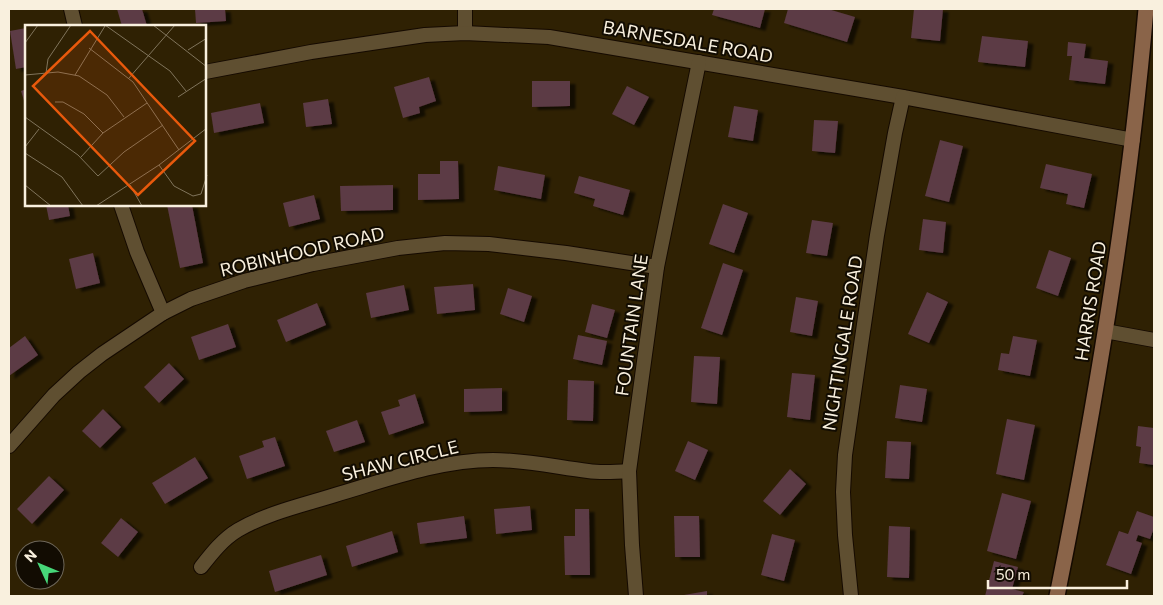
<svg xmlns="http://www.w3.org/2000/svg" width="1163" height="605" font-family="Commissioner,sans-serif">
<style>
.building{fill:#5b3a45;filter:url(#shadow)}
.lines{fill:none;stroke-linecap:round;stroke-linejoin:round}
.street-casing{stroke:#150a00;stroke-width:16}
.secondary-casing{stroke:#150a00;stroke-width:18}
.street{stroke:#5f4f31;stroke-width:14}
.secondary{stroke:#8a6449;stroke-width:15}
.labels{text-anchor:middle;dominant-baseline:central;stroke-width:4;stroke-linejoin:round;paint-order:stroke}
.street-label{font-size:18px;fill:#f9f0de;stroke:#120c02}
.inset-road{fill:none;stroke:#80745b;stroke-width:1}
.view{fill:#e8590c;fill-opacity:0.15;stroke:#e8590c;stroke-width:2.5}
.inset-edge{fill:none;stroke:#f9f0de;stroke-width:2.5}
</style>
<defs>
<filter id="shadow"><feDropShadow dx="5.5" dy="3" stdDeviation="1" flood-color="#0009"/></filter>
</defs>
<rect width="100%" height="100%" fill="#2f2103"/>
<g class="building">
<polygon points="117,9 142,9 147,26 122,26"/>
<polygon points="195,9 225,9 226,21 196,23"/>
<polygon points="714,9 765,9 760,28 712,15"/>
<polygon points="788,9 828,9 855,17 847,42 784,23"/>
<polygon points="914,9 943,9 940,41 911,38"/>
<polygon points="26,28 26,67 16,69 10,31"/>
<polygon points="982,36 1028,41 1025,67 978,62"/>
<polygon points="1068,42 1086,44 1084,58 1108,61 1105,84 1069,80 1072,56 1067,56"/>
<polygon points="429,77 436,101 419,107 420,113 403,118 394,87"/>
<polygon points="532,81 570,81 570,106 532,107"/>
<polygon points="627,86 649,97 634,125 612,114"/>
<polygon points="26,89 26,107 21,91"/>
<polygon points="328,99 332,124 306,127 303,103"/>
<polygon points="260,103 264,123 214,133 211,113"/>
<polygon points="734,106 758,110 753,141 728,137"/>
<polygon points="814,120 838,121 835,153 812,151"/>
<polygon points="940,140 963,146 949,202 925,196"/>
<polygon points="440,161 458,161 459,199 418,200 418,174 440,174"/>
<polygon points="1046,164 1092,174 1084,208 1066,204 1068,194 1040,188"/>
<polygon points="498,166 545,175 541,199 494,190"/>
<polygon points="579,176 630,190 623,215 593,206 595,199 574,193"/>
<polygon points="393,185 393,210 341,211 340,186"/>
<polygon points="314,195 320,219 289,227 283,203"/>
<polygon points="723,204 748,213 734,253 709,244"/>
<polygon points="46,205 68,205 70,216 49,220"/>
<polygon points="167,205 192,205 203,263 180,268"/>
<polygon points="923,219 946,222 943,253 919,250"/>
<polygon points="812,220 833,223 827,256 806,253"/>
<polygon points="1049,250 1071,258 1058,296 1036,288"/>
<polygon points="93,253 100,283 76,289 69,259"/>
<polygon points="723,263 743,270 722,335 701,328"/>
<polygon points="473,284 475,310 437,314 434,287"/>
<polygon points="404,285 409,310 371,318 366,293"/>
<polygon points="508,288 532,296 524,322 500,314"/>
<polygon points="927,292 948,302 929,343 908,334"/>
<polygon points="796,297 818,301 812,336 790,332"/>
<polygon points="317,303 326,325 286,342 277,320"/>
<polygon points="592,304 615,310 607,338 585,332"/>
<polygon points="228,324 236,347 199,360 191,337"/>
<polygon points="578,335 607,341 602,365 573,359"/>
<polygon points="25,336 38,355 9,376 9,348"/>
<polygon points="1013,336 1037,340 1030,376 998,370 1001,353 1009,354"/>
<polygon points="694,356 720,357 717,404 691,402"/>
<polygon points="169,363 184,379 159,403 144,387"/>
<polygon points="792,373 815,375 810,420 787,417"/>
<polygon points="568,380 594,381 593,421 567,420"/>
<polygon points="900,385 927,389 922,422 895,418"/>
<polygon points="502,388 502,411 464,412 464,389"/>
<polygon points="415,394 424,423 389,435 381,412 400,406 398,400"/>
<polygon points="103,409 121,427 100,448 82,431"/>
<polygon points="1007,419 1035,425 1024,480 996,474"/>
<polygon points="357,420 365,442 334,452 326,431"/>
<polygon points="1138,426 1154,428 1154,465 1139,463 1141,447 1136,446"/>
<polygon points="275,437 285,466 247,479 239,456 264,447 262,441"/>
<polygon points="688,441 708,450 695,480 675,471"/>
<polygon points="887,441 911,442 909,479 885,478"/>
<polygon points="195,457 208,478 165,504 152,483"/>
<polygon points="790,469 806,484 780,515 763,501"/>
<polygon points="49,476 64,490 32,524 17,509"/>
<polygon points="1002,493 1031,501 1016,559 987,551"/>
<polygon points="530,506 532,530 496,534 494,509"/>
<polygon points="575,509 589,509 590,575 565,575 564,536 575,536"/>
<polygon points="1137,511 1154,517 1154,528 1150,539 1138,535 1136,541 1142,543 1131,574 1106,565 1119,531 1128,534"/>
<polygon points="464,516 467,538 420,544 417,523"/>
<polygon points="674,516 699,516 700,557 675,557"/>
<polygon points="121,518 138,532 118,557 101,543"/>
<polygon points="889,526 910,527 909,578 887,577"/>
<polygon points="392,531 398,552 352,567 346,546"/>
<polygon points="772,534 795,540 784,581 761,575"/>
<polygon points="321,555 327,575 275,592 269,571"/>
<polygon points="994,561 1018,567 1012,589 1024,592 1022,596 985,596"/>
<polygon points="707,591 707,596 684,596 684,595"/>
</g>
<g class="lines">
<g class="street-casing">
<g id="street">
<polyline points="71,9 75,26"/>
<polyline points="465,33 465,9"/>
<polyline points="205,72 311,52 425,35 465,33 549,37 903,97 1133,140"/>
<polyline points="121,205 137,252 163,313"/>
<polyline points="1105,331 1154,340"/>
<polyline points="9,446 54,395 79,372 102,354 163,313 191,299 244,281 313,264 398,248 445,243 489,244 566,253 657,267"/>
<path d="M201,567C212,553 223,539 238,530C267,513 303,505 335,495C386,480 440,460 493,460C525,460 556,467 588,471C601,473 616,472 629,471"/>
<polyline points="636,596 632,545 629,471 657,267 699,62"/>
<polyline points="851,596 845,535 843,492 845,455 877,235 895,133 903,97"/>
</g>
</g>
<g class="secondary-casing">
<path id="secondary" d="M1057,596C1096,402 1129,206 1146,9"/>
</g>
<use href="#street" class="street"/>
<use href="#secondary" class="secondary"/>
</g>
<g class="labels">
<g class="street-label">
<text transform="translate(688 41) rotate(10)">BARNESDALE ROAD</text>
<text transform="translate(302 251) rotate(-13)">ROBINHOOD ROAD</text>
<text transform="translate(1090 301) rotate(-81)">HARRIS ROAD</text>
<text transform="translate(631 325) rotate(-82)">FOUNTAIN LANE</text>
<text transform="translate(842 343) rotate(-81)">NIGHTINGALE ROAD</text>
<text transform="translate(400 460) rotate(-14)">SHAW CIRCLE</text>
</g>
</g>
<g transform="translate(25 25)">
<rect width="181" height="181" fill="#2f2103"/>
<path class="inset-road" d="M80,0L145,46L161,66M128,0L182,42M0,18L13,0M64,23L108,57L154,125M163,25L182,13M21,48L23,34L46,0M0,50L33,47L54,51L82,70L99,92M50,50L80,1M104,53L150,0M153,72L182,53M30,77H38L59,89L78,108M0,92L53,130L73,151L99,127L138,100M0,122L14,104M0,128L37,152L58,181M56,132L78,108L122,78M134,140L149,161L168,171L176,169L182,150M0,160L26,181M105,160L117,181M71,181L134,140L182,103"/>
<path class="view" d="M65,6L170,116L113,170L8,61Z"/>
<rect width="181" height="181" class="inset-edge"/>
</g>
<rect width="1163" height="605" fill="none" stroke="#f9f0de" stroke-width="20"/>
<g transform="translate(40 565) rotate(314)"><circle r="24" fill="#120c02" stroke="#6e675a"/>
<path d="M0-4L9 19L0 12L-9 19Z" fill="#47d779"/>
<text y="-8" font-size="14" font-weight="bold" text-anchor="middle" fill="#f9f0de">N</text>
</g>
<path d="M988 580v8h139v-8" fill="none" stroke="#f9f0de" stroke-width="2.5"/>
<text x="996" y="580" font-size="15" fill="#f9f0de" stroke="#120c02" stroke-width="4" paint-order="stroke">50 m</text>
</svg>
